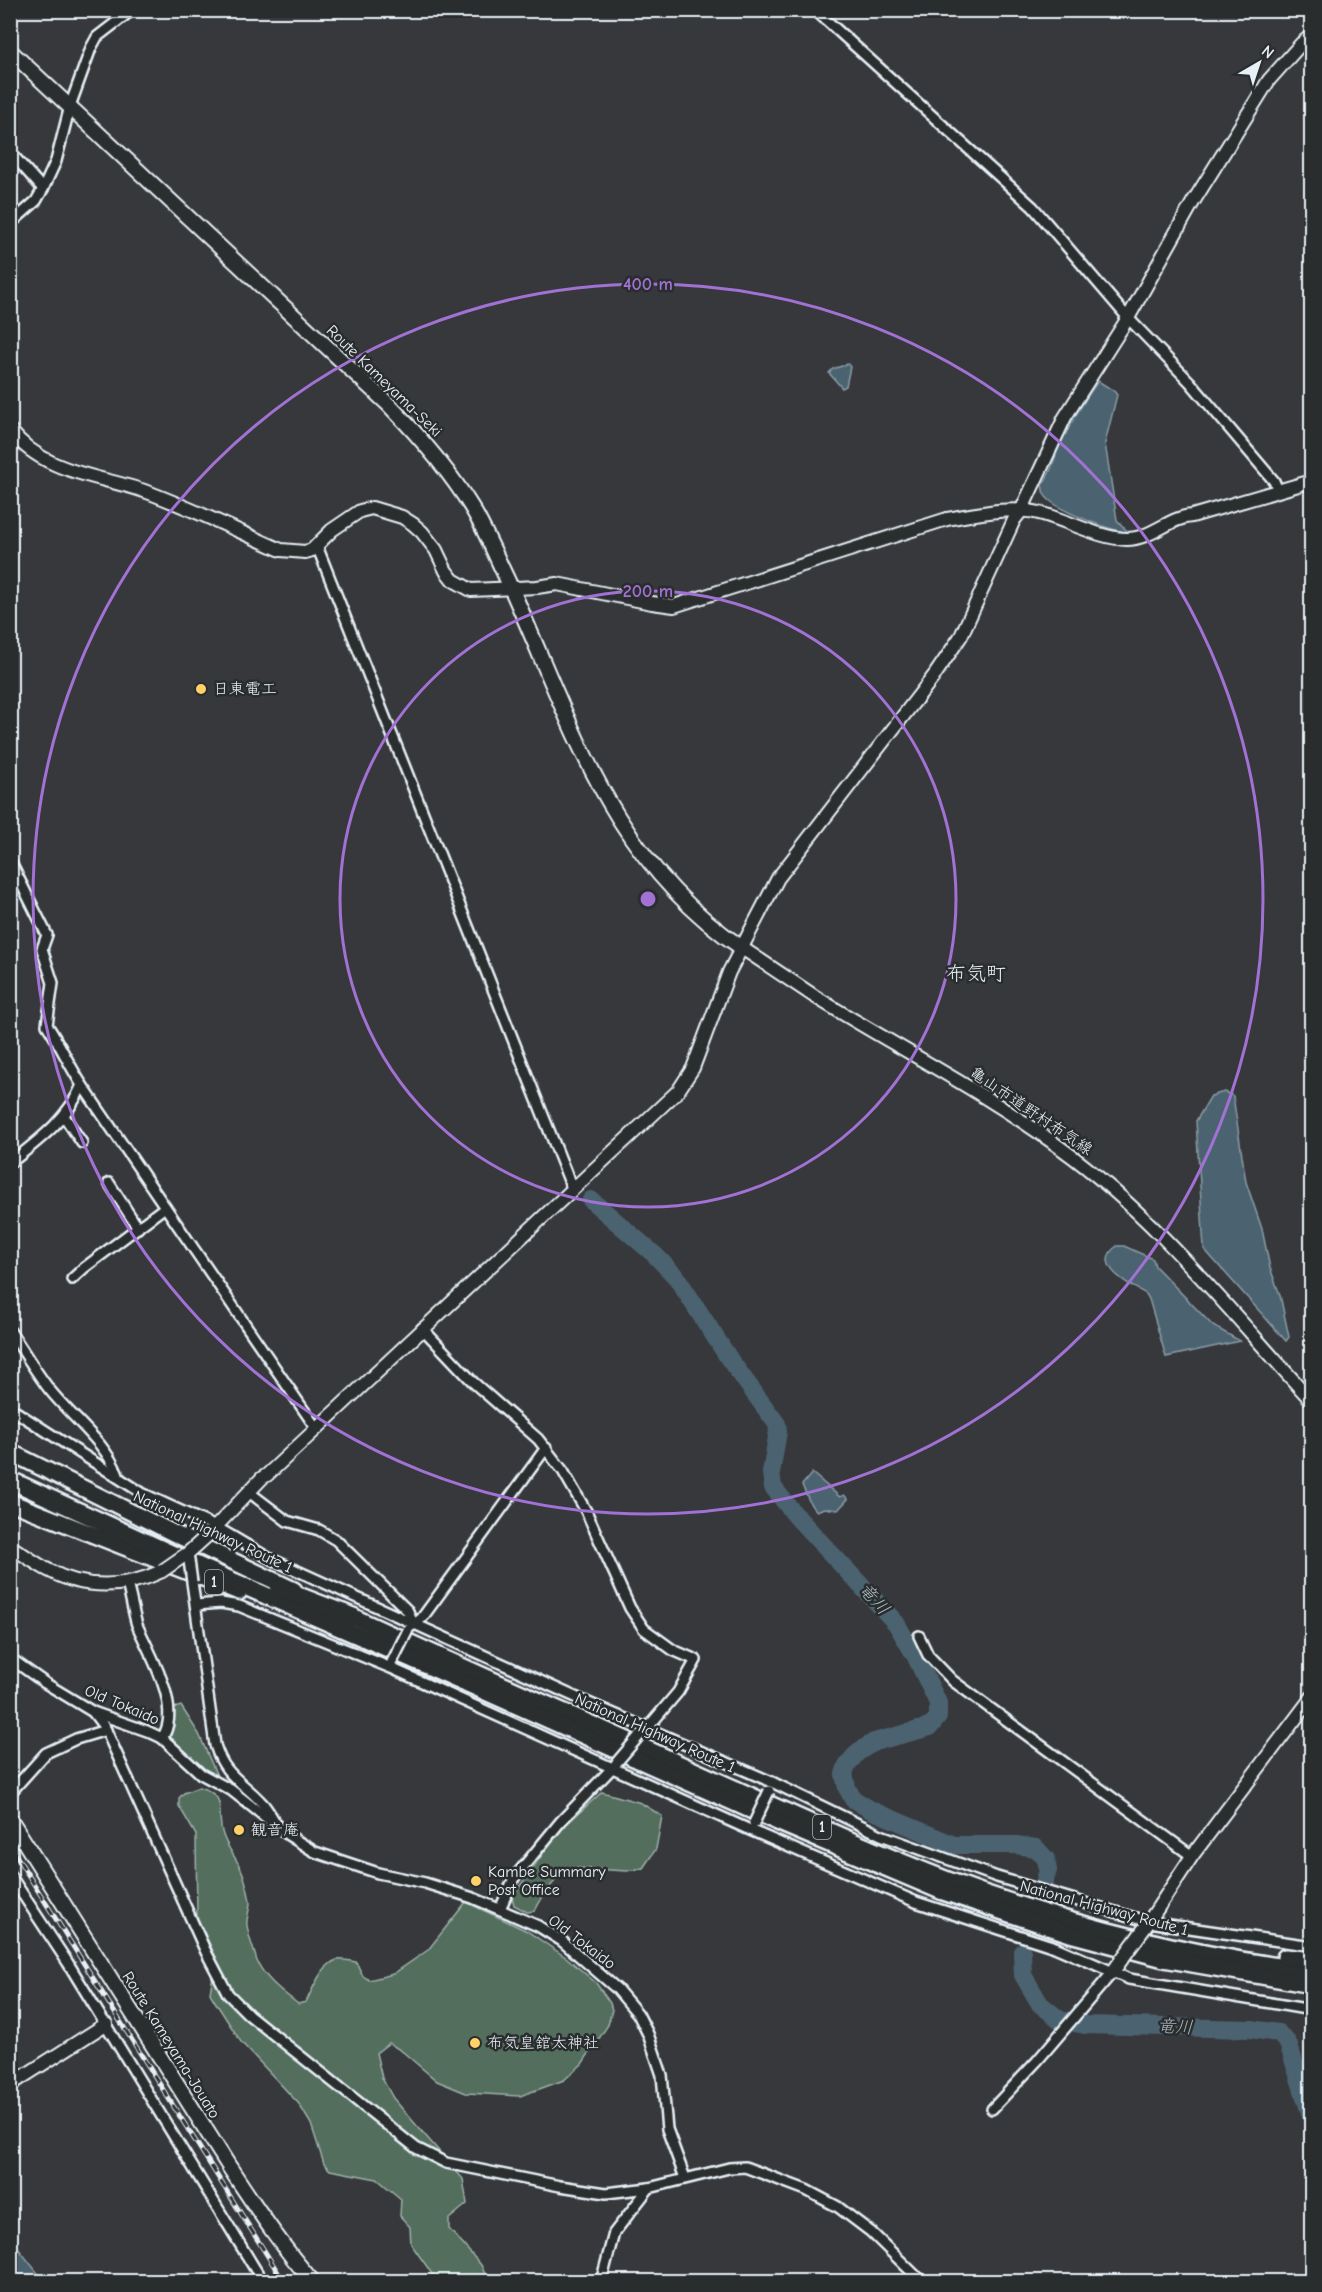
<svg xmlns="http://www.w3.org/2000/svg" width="1322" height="2292" font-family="'Comic Neue','Klee One',sans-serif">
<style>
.green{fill:#536e5d;stroke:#9eb0aa;stroke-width:1.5}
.water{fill:#4b646f;stroke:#8a9ca6;stroke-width:1.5}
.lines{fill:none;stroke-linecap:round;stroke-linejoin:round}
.river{stroke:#4b646f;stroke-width:18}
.minor-casing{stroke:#e8f1f8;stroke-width:14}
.tertiary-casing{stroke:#e8f1f8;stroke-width:16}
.secondary-casing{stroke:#e8f1f8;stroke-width:18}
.trunk-casing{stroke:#e8f1f8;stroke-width:20}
.motorway-casing{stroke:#e8f1f8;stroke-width:21}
.minor{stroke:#2a2d2e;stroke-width:9}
.tertiary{stroke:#2a2d2e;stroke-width:12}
.secondary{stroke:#2a2d2e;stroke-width:14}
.trunk{stroke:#2a2d2e;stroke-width:15}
.motorway{stroke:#2a2d2e;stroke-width:16}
.rail-casing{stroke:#e8f1f8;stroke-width:5}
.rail{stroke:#2a2d2e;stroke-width:3;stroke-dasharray:9;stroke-linecap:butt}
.minor-bridge-casing{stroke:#e8f1f8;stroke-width:14;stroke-linecap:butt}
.tertiary-bridge-casing{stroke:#e8f1f8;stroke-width:16;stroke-linecap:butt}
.minor-bridge{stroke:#2a2d2e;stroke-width:9}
.tertiary-bridge{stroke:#2a2d2e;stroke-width:12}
.ring{fill:none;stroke:#a171d3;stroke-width:3}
.poi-dot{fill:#ffd166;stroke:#2a2d2e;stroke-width:2}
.labels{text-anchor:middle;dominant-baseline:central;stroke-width:5;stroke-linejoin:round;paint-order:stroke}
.shield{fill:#2a2d2e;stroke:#afb6bb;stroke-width:1.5}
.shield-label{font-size:15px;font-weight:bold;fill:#e8f1f8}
.street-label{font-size:16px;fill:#e8f1f8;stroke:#2a2d2e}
.poi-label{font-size:16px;fill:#e8f1f8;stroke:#2a2d2e;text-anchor:start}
.water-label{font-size:18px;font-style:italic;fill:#a9b9c1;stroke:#2a2d2e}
.quarter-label{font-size:20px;fill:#e8f1f8;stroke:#2a2d2e}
.centre{fill:#a171d3;stroke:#2a2d2e;stroke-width:3}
.ring-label{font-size:18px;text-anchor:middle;font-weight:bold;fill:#a171d3;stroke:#2a2d2e;stroke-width:5;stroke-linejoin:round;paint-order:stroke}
</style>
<rect width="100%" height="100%" fill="#37383c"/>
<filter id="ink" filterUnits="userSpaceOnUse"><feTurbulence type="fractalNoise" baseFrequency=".0167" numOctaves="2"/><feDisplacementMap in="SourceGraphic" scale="12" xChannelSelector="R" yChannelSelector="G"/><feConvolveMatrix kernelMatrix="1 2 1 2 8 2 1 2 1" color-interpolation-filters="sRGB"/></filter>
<g filter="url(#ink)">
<g class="green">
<polygon points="181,1706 199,1734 217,1776 216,1778 193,1763 170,1739 174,1725 174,1708"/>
<path d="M199,1787C230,1796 215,1812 223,1835C228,1851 241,1862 245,1880C247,1887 249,1895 250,1902C250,1910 246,1918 247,1925C248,1936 254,1950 257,1961C265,1979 283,1992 298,2004L306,2002C313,1989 321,1965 337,1960C342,1959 350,1961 356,1962L363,1976L369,1980L393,1974L428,1950L466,1902L527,1931L567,1958L596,1983L610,2003L612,2010L608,2025L582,2064L564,2080L520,2096L466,2093L437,2081L403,2052L389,2043L376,2053L382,2078L393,2098L463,2179L467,2204L449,2219V2229L481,2265L488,2281H437L411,2244L410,2227L400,2216L401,2199L377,2179L330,2170L324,2164L311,2124L299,2104L241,2042L214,2000L210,1993L216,1957L197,1919L196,1835L179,1806V1798L184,1793Z"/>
<path d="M602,1792L641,1803L662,1816L656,1849L643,1868L627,1871L576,1868C556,1874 544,1893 535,1911L527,1912L514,1905L512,1897L559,1831Z"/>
</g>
<g class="water">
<polygon points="848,364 850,367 846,386 842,388 829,373 833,369"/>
<path d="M1098,381L1114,391L1117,395L1105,443L1117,520L1127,531L1125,532C1108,529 1053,510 1044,494C1043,492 1043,488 1042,485C1052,473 1053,461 1059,447C1070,424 1083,402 1098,381Z"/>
<polygon points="1224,1092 1233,1096 1246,1182 1262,1229 1270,1268 1280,1295 1289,1337 1286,1341 1204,1249 1196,1121 1211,1096"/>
<path d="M1117,1246H1124L1153,1259L1155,1266L1213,1326L1240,1341L1166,1357L1149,1299L1146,1294C1131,1286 1090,1265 1117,1246Z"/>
<polygon points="812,1473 840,1497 844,1495 848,1499 838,1510 824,1508 817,1511 811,1505 802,1485"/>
<polygon points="10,2239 11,2239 44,2281 11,2281"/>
</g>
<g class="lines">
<g class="river">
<polyline points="591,1200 655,1255 677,1278 730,1360 777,1424 778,1431 771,1473 773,1487 796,1516 896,1623 916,1657 938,1703 938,1717 930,1727 874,1742 858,1752 847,1765 844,1774 847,1788 853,1799 871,1810 954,1845 1016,1845 1036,1848 1046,1859 1048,1870 1045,1880"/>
<polyline points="1022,1952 1023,1975 1040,2004 1060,2020 1085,2025 1251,2029 1278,2033 1288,2043 1312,2119"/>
</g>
<g class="minor-casing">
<g id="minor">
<polyline points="815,10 1033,207 1128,318 1190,382 1274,481 1278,490"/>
<polyline points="10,152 43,189"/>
<polyline points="10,224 36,201 43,189 56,161 70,106 91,48 97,37 132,10"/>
<polyline points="317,546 572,1188"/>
<path d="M10,861L47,935L42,949L53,983L47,1025C60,1044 69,1065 82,1085L316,1428"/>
<polyline points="64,1116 82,1143"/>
<path d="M10,1163C39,1140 68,1119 82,1085"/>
<polyline points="109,1183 138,1228"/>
<polyline points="72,1279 84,1268 165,1207"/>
<polyline points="422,1328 474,1383 538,1439 563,1471 586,1511 630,1608 644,1629 673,1650 696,1660 678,1692 644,1732"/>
<path d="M10,1331C23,1350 35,1371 49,1389C71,1417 105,1441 118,1475"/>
<polyline points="10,1408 142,1493 216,1527 267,1557 582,1700 774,1783 881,1835 997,1877 1149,1922 1312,1946"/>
<polyline points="249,1492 287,1521 319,1530 336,1540 408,1611 413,1624"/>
<path d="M192,1582L215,1745C225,1777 241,1780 262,1803C267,1808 271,1816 275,1822"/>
<path d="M127,1584C131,1597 133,1612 137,1625C150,1655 183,1708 162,1738"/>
<polyline points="196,1605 221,1603 239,1606 391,1668 750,1830 916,1902 1055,1947 1129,1979 1312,2010"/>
<polyline points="412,1626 422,1618 546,1448"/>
<polyline points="919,1636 928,1655 953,1681 1192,1856"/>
<polyline points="10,1658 45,1683 93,1712 147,1731 162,1738 201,1774 231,1790 288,1835 315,1852 378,1873 425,1883 473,1898 538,1926 562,1941 617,1989 638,2014 648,2034 662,2075 667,2129 685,2178"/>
<polyline points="93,1712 105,1728 206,1952 228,1994 249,2015 416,2148 446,2163 560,2186 606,2193 649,2188 729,2168 745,2167 806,2190 838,2207 871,2232 922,2282"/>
<polyline points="10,1793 46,1753 76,1739 106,1730"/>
<polyline points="10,1875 68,1963 263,2282"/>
<polyline points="500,1909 514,1878 561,1821 616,1764"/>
<polyline points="992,2109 1037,2061 1112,1973"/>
<polyline points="601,2282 614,2233 649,2188"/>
</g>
</g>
<g class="tertiary-casing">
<g id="tertiary">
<path d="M10,430C45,475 101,475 150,493C195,510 238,531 281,550L305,552L312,550L332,530L360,511L372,508L402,517L413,524L422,532L436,550L446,571L453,580L471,590L537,587L557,584L652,603L674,606L947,519C976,514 1013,505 1043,514C1068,521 1102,539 1127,539C1151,539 1170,517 1192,516L1312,481"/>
<path d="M742,948C766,964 790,980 814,996C896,1047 983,1091 1062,1149C1155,1216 1234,1316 1312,1401"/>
<polyline points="208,1535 262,1478 267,1475 678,1091 693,1068 729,972 778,878 934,676 961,636 1014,520 1021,511 1065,417 1128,318 1193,202 1269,80 1301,44 1312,35"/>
<path d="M10,1546C23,1554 36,1564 50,1571C85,1590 127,1588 162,1571"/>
<polyline points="1146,1926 1192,1856 1312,1697"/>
<polyline points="1112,1973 1122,1959"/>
<polyline points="10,2085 106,2024"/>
</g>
</g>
<g class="secondary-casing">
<g id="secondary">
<path d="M10,51L389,405C420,437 449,470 472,508C485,530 495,554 506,577C571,717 606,857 742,948"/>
<path d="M10,1819L230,2168C256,2207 281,2246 313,2282"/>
</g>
</g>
<g class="trunk-casing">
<g id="trunk">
<polyline points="10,1452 175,1534 294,1590"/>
<polyline points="10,1502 239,1592"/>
<path d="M343,1612C453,1663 565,1712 676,1762C766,1802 856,1845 948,1880C1065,1924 1188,1954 1312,1971"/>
<polyline points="407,1657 784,1825 943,1892 1070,1934 1164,1959 1312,1985"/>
<polyline points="1285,1957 1312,1960"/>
</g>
</g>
<g class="motorway-casing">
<g id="motorway">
<polyline points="10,1480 205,1569 419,1662"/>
<polyline points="279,1588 354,1617"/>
</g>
</g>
<use href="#minor" class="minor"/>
<use href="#tertiary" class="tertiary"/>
<use href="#secondary" class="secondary"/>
<use href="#trunk" class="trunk"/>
<use href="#motorway" class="motorway"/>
<g class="rail-casing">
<polyline id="rail" points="10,1846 284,2282"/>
</g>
<use href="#rail" class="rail"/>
<g class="minor-bridge-casing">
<g id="minor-bridge">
<polyline points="188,1553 192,1582"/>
<polyline points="392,1662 408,1630"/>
<polyline points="617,1762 640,1735"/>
<polyline points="754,1823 769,1791"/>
</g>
</g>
<g class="tertiary-bridge-casing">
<g id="tertiary-bridge">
<polyline points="162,1571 188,1553 208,1535"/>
<polyline points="1122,1959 1146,1926"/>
</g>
</g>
<use href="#minor-bridge" class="minor-bridge"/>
<use href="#tertiary-bridge" class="tertiary-bridge"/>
</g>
</g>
<g class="ring">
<circle cx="648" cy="899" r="308"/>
<circle cx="648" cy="899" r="615"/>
</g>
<g class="poi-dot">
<circle cx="201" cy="689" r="6"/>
<circle cx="239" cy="1830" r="6"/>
<circle cx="476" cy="1881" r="6"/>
<circle cx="475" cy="2043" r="6"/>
</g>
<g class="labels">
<g class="shield">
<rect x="205" y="1570" width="18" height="24" rx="4.5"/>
<rect x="813" y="1815" width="18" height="24" rx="4.5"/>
</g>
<g class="shield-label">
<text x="214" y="1582">1</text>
<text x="822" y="1827">1</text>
</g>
<g class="street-label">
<text transform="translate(384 381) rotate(44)">Route Kameyama-Seki</text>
<text transform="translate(1031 1111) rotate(34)">亀山市道野村布気線</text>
<text transform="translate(213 1532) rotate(25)">National Highway Route 1</text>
<text transform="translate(122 1705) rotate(23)">Old Tokaido</text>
<text transform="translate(655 1733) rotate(24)">National Highway Route 1</text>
<text transform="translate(1104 1908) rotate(15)">National Highway Route 1</text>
<text transform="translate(582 1942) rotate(37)">Old Tokaido</text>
<text transform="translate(171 2045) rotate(58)">Route Kameyama-Jouato</text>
</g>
<g class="poi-label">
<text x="213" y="689">日東電工</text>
<text x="251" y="1830">観音庵</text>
<text x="488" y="1872">Kambe Summary<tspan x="488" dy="18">Post Office</tspan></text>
<text x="487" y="2043">布気皇舘太神社</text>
</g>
<g class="water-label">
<text transform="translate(874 1599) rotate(48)">竜川</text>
<text transform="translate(1175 2027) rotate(3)">竜川</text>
</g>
<g class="quarter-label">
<text x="976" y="973">布気町</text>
</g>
</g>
<circle cx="648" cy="899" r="9" class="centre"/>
<g class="ring-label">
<text x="648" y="290">400 m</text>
<text x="648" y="597">200 m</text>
</g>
<rect width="1322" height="2292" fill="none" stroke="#2a2d2e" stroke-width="36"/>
<rect x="18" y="18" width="1286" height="2256" fill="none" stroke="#e8f1f8" stroke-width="2" filter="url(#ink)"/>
<g transform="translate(1259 63) rotate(39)" stroke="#2a2d2e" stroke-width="4.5" paint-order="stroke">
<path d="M0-4.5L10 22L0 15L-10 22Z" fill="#e8f1f8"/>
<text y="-9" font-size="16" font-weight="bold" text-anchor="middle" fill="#e8f1f8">N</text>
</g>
</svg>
